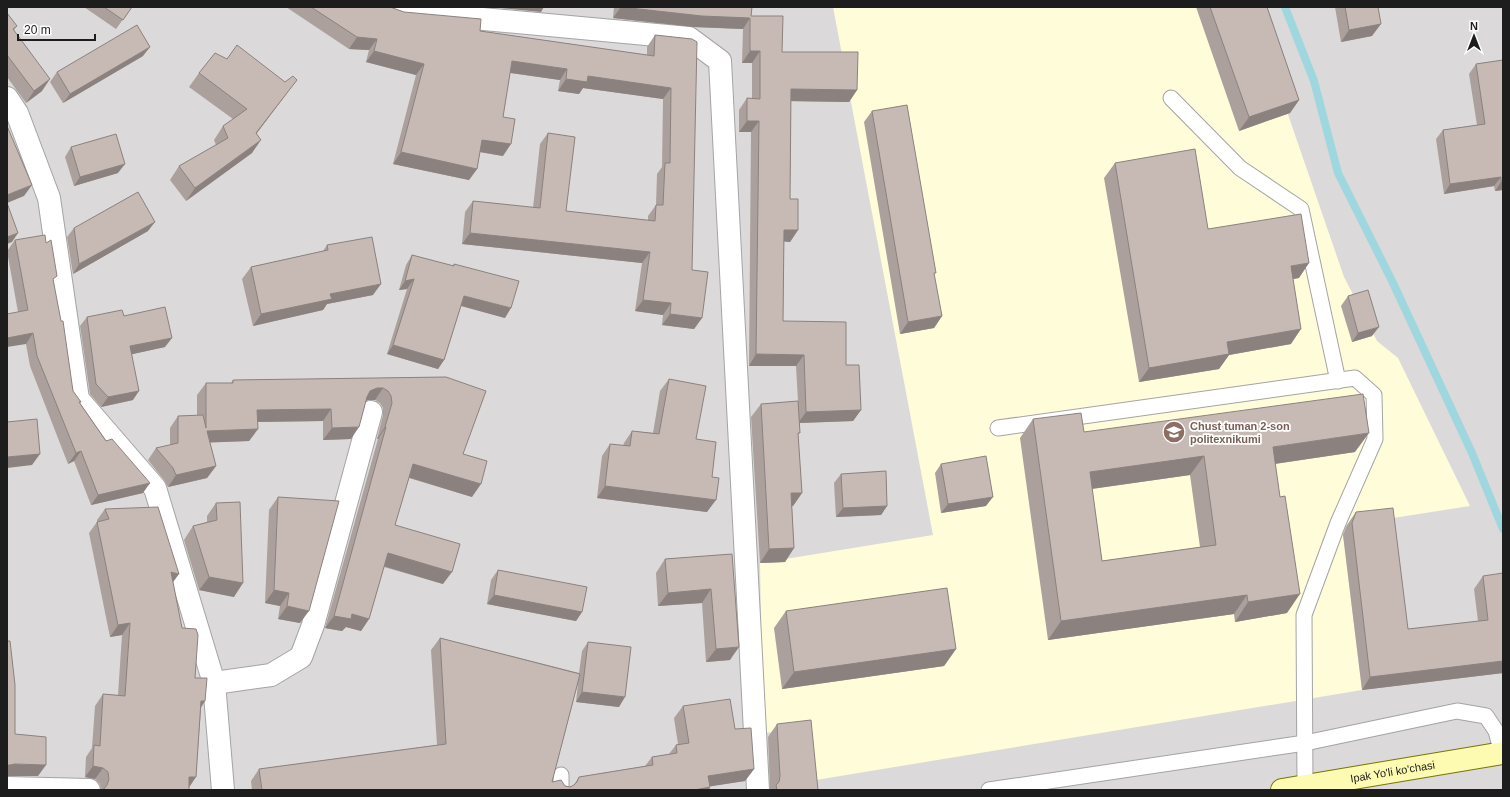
<svg xmlns="http://www.w3.org/2000/svg" width="1510" height="797" font-family="Arial,sans-serif">
<style>
.residential{fill:#dbd9da}
.education{fill:#fffcda}
.lines{fill:none;stroke-linecap:round;stroke-linejoin:round}
.stream{stroke:#9fd7df;stroke-width:8}
.lane-casing{stroke:#a4a4a4;stroke-width:17}
.street-casing{stroke:#a4a4a4;stroke-width:24}
.secondary-casing{stroke:#767700;stroke-width:24}
.lane{stroke:#fff;stroke-width:15}
.street{stroke:#fff;stroke-width:22}
.secondary{stroke:#fdfab1;stroke-width:22}
.wall{fill:#aba09c;fill-rule:evenodd}
.shaded-wall{fill:#8b827f}
.building{fill:#c7bab5;stroke:#8b827f;fill-rule:evenodd}
.labels{text-anchor:middle;dominant-baseline:central;stroke-width:3.5;stroke-linejoin:round;paint-order:stroke}
.education-label{font-size:11px;font-weight:bold;fill:#785e54;stroke:#fff;text-anchor:start}
.street-label{font-size:11px;fill:#1d1d1d;stroke:#fff}
</style>
<rect width="100%" height="100%" fill="#efe9e2"/>
<rect class="residential" x="7" y="7" width="1496" height="783"/>
<polygon class="education" points="833,7 1251,7 1344,277 1377,341 1398,358 1470,506 1342,526 1362,690 816,780 808,729 763,733 760,563 933,535"/>
<g class="lines">
<polyline class="stream" points="1285,7 1314,81 1338,173 1393,283 1472,453 1503,529"/>
<g class="lane-casing">
<g id="lane">
<polyline points="1171,98 1240,168 1301,209 1338,381"/>
<polyline points="998,428 1355,378 1374,395 1375,439 1338,523 1304,615 1305,786"/>
<polyline points="561,790 561,775"/>
<polyline points="989,790 1305,743 1457,711 1486,716 1496,731 1502,753"/>
</g>
</g>
<g class="street-casing">
<g id="street">
<polyline points="387,7 397,11 689,38 720,61 758,790"/>
<polyline points="7,98 17,113 49,198 78,399 155,488 214,683 223,790"/>
<polyline points="214,683 271,675 301,657 313,625 371,412"/>
<polyline points="7,788 89,790"/>
</g>
</g>
<g class="secondary-casing">
<g id="secondary">
<path id="s1" d="M1282,790L1503,753"/>
</g>
</g>
<use href="#lane" class="lane"/>
<use href="#street" class="street"/>
<use href="#secondary" class="secondary"/>
</g>
<g class="wall">
<polygon points="84,7 132,7 116,29"/>
<polygon points="286,7 390,7 404,12 480,31 647,55 647,47 655,35 692,39 692,270 702,318 694,329 662,325 663,315 635,311 642,263 462,244 465,212 473,201 533,208 540,144 548,133 566,211 648,220 648,216 656,205 657,174 662,167 663,99 583,88 579,94 558,91 560,80 510,73 503,117 503,156 480,152 477,169 469,180 393,164 416,75 366,62 369,50 349,49"/>
<polygon points="614,7 752,7 751,16 782,52 857,90 849,102 791,101 790,199 798,230 790,242 784,241 783,321 846,365 861,410 853,421 799,423 798,435 802,493 793,506 792,506 794,548 785,562 760,563 751,417 761,404 798,401 796,366 749,366 751,132 739,132 739,110 747,98 752,99 752,63 742,63 743,29 694,27 613,18"/>
<polygon points="1196,7 1267,7 1299,100 1290,113 1239,131"/>
<polygon points="1335,7 1378,7 1372,36 1341,42"/>
<polygon points="7,13 17,26 14,30 42,91 26,103 7,77"/>
<polygon points="143,56 63,103 50,82 57,72"/>
<polygon points="1503,60 1503,190 1495,191 1494,186 1444,194 1436,139 1443,130 1477,125 1469,74 1476,64"/>
<polygon points="199,73 287,93 257,133 252,153 186,201 170,180 179,166 216,145 214,140 223,126 233,119 189,87"/>
<polygon points="872,111 942,316 934,328 900,334 864,122"/>
<polygon points="71,147 118,173 74,186 65,157"/>
<polygon points="1115,163 1208,229 1299,278 1293,279 1291,344 1229,355 1219,369 1139,382 1104,178"/>
<polygon points="74,228 148,231 73,274 67,237"/>
<polygon points="15,240 53,281 73,391 81,402 80,403 143,493 91,505 74,461 68,464 30,366 26,344 18,312 7,251"/>
<polygon points="327,245 373,295 327,304 323,310 253,326 242,279 251,267 323,251"/>
<polygon points="412,255 453,266 454,264 505,318 461,306 444,360 438,369 387,354 407,289 399,290 406,265"/>
<polygon points="1348,296 1372,336 1352,342 1341,306"/>
<polygon points="124,316 165,347 132,354 133,400 101,407 90,394 80,326 87,317"/>
<polygon points="446,377 472,497 409,478 395,525 443,584 384,567 369,619 361,631 346,627 342,631 325,628 378,439 377,439 383,415 383,408 380,403 375,400 368,400 366,401 351,439 323,440 323,421 257,422 258,429 249,441 210,442 216,466 207,478 168,487 164,480 148,460 156,448 170,445 170,428 178,416 197,415 197,395 206,383 231,383 233,380"/>
<polygon points="669,379 696,439 712,477 707,512 597,498 602,456 610,444 623,446 624,443 632,431 653,433 660,391"/>
<path d="M1033,419L1084,432L1355,452L1275,464L1287,613L1235,622L1234,614L1048,640L1020,438ZM1190,475L1200,547L1102,561L1092,489Z"/>
<polygon points="941,464 986,506 941,513 935,473"/>
<polygon points="841,474 887,506 881,515 836,517 834,483"/>
<polygon points="278,497 300,623 278,619 280,606 265,603 269,510"/>
<polygon points="216,503 234,597 199,590 184,540 193,526 207,522 207,516"/>
<polygon points="105,509 173,583 182,628 195,678 205,701 201,708 196,777 101,790 100,784 95,779 85,777 86,757 92,748 95,706 103,694 118,695 122,635 110,637 89,533 97,522 97,520"/>
<polygon points="1356,512 1408,629 1478,621 1474,589 1483,576 1503,673 1362,690 1343,535 1347,525"/>
<polygon points="732,554 730,660 706,662 702,603 658,606 656,573 665,559"/>
<polygon points="498,570 582,612 576,621 487,604 491,580"/>
<polygon points="786,611 956,649 944,666 782,689 774,628"/>
<polygon points="440,638 579,673 582,651 588,642 619,707 576,702 578,683 552,782 570,787 573,786 579,777 645,766 652,757 669,754 676,745 678,744 674,718 683,706 735,729 754,769 745,781 710,786 709,790 252,790 251,781 259,769 437,745 431,650"/>
<polygon points="777,724 818,790 770,790 768,737"/>
</g>
<g class="shaded-wall">
<polygon points="490,7 544,7 541,12"/>
<polygon points="621,7 750,18 743,29 694,27 613,18"/>
<polygon points="1381,24 1372,36 1341,42 1349,30"/>
<polygon points="357,37 377,39 369,50 349,49"/>
<polygon points="150,47 143,56 63,103 70,94"/>
<polygon points="374,51 424,64 416,75 366,62"/>
<polygon points="750,51 760,51 752,63 742,63"/>
<polygon points="512,61 567,69 560,80 504,72"/>
<polygon points="588,76 671,88 663,99 583,88 579,94 558,91 566,79"/>
<polygon points="50,79 42,91 26,103 34,91"/>
<polygon points="297,80 287,93 247,146 256,133"/>
<polygon points="791,89 857,90 849,102 783,101"/>
<polygon points="1299,100 1290,113 1239,131 1249,117"/>
<polygon points="747,121 759,121 751,132 739,132"/>
<polygon points="261,140 252,153 186,201 195,188"/>
<polygon points="482,140 511,144 503,156 474,151"/>
<polygon points="401,152 477,169 469,180 393,164"/>
<polygon points="125,164 118,173 74,186 80,177"/>
<polygon points="1501,177 1494,186 1444,194 1450,184"/>
<polygon points="1501,182 1503,182 1503,190 1495,191"/>
<polygon points="32,185 24,196 7,203 7,195"/>
<polygon points="155,222 148,231 73,274 79,264"/>
<polygon points="784,230 798,230 790,242 777,241"/>
<polygon points="18,233 12,242 7,244 7,237"/>
<polygon points="470,233 650,252 642,263 462,244"/>
<polygon points="1309,263 1299,278 1280,281 1291,266"/>
<polygon points="414,279 407,289 399,290 405,281"/>
<polygon points="381,284 373,295 327,304 323,310 253,326 261,314 330,294"/>
<polygon points="464,296 511,308 505,318 458,305"/>
<polygon points="643,300 671,303 663,315 635,311"/>
<polygon points="670,314 702,318 694,329 662,325"/>
<polygon points="942,316 934,328 900,334 908,322"/>
<polygon points="1379,327 1372,336 1352,342 1358,333"/>
<polygon points="1301,329 1291,344 1229,355 1219,369 1139,382 1149,368 1227,342"/>
<polygon points="33,333 26,344 7,347 7,338"/>
<polygon points="172,338 165,347 124,356 130,346"/>
<polygon points="393,345 444,360 438,369 387,354"/>
<polygon points="756,354 804,355 796,366 749,366"/>
<polygon points="377,388 383,388 375,400 368,400 362,403 370,391"/>
<polygon points="139,391 133,400 101,407 108,397"/>
<polygon points="331,409 323,421 248,422 257,410"/>
<polygon points="861,410 853,421 798,423 806,412"/>
<polygon points="359,427 351,439 323,440 332,428"/>
<polygon points="385,427 386,427 378,439 377,439"/>
<polygon points="258,429 249,441 199,443 207,431"/>
<polygon points="1369,433 1355,452 1259,466 1273,447"/>
<polygon points="81,451 74,461 68,464 76,453"/>
<polygon points="40,454 32,465 7,468 7,457"/>
<polygon points="1204,456 1190,475 1076,491 1090,472"/>
<polygon points="413,464 481,484 472,497 404,476"/>
<polygon points="216,466 207,478 168,487 176,475"/>
<polygon points="150,483 143,493 91,505 98,495"/>
<polygon points="605,486 716,500 707,512 597,498"/>
<polygon points="791,493 802,493 793,506 781,507"/>
<polygon points="993,497 986,506 941,513 948,504"/>
<polygon points="887,506 881,515 836,517 843,508"/>
<polygon points="794,548 785,562 760,563 769,549"/>
<polygon points="388,553 452,572 443,584 380,565"/>
<polygon points="171,572 179,574 171,585"/>
<polygon points="209,577 243,583 234,597 199,590"/>
<polygon points="711,589 702,603 658,606 668,593"/>
<polygon points="274,590 289,593 280,606 265,603"/>
<polygon points="1300,594 1287,613 1235,622 1248,602"/>
<polygon points="494,595 582,612 576,621 487,604"/>
<polygon points="1247,595 1234,614 1048,640 1061,621"/>
<polygon points="287,606 309,611 300,623 278,619"/>
<polygon points="352,614 369,619 361,631 346,627 342,631 325,628 334,616"/>
<polygon points="130,623 122,635 110,637 118,625"/>
<polygon points="739,647 730,660 706,662 716,649"/>
<polygon points="956,649 944,666 782,689 794,672"/>
<polygon points="1503,661 1503,673 1362,690 1370,677"/>
<polygon points="582,692 625,697 619,707 576,702"/>
<polygon points="201,701 205,701 197,712"/>
<polygon points="15,764 46,765 38,776 7,776 7,765"/>
<polygon points="93,766 103,768 95,779 85,777"/>
<polygon points="754,769 745,781 700,788 708,776"/>
<polygon points="189,777 196,777 188,789"/>
<polygon points="710,787 709,790 694,790"/>
</g>
<g class="building">
<polygon points="104,7 132,7 123,20"/>
<polygon points="311,7 390,7 404,12 481,19 480,31 654,56 655,35 692,39 697,42 692,270 708,272 702,318 670,314 671,303 643,300 650,252 470,233 473,201 540,208 548,133 575,137 566,211 655,221 656,205 663,205 665,163 670,163 671,88 588,76 587,82 566,79 567,69 512,61 503,117 515,119 511,144 482,140 477,169 401,152 424,64 374,51 377,39 357,37"/>
<polygon points="621,7 752,7 751,16 783,16 782,52 858,52 857,90 791,89 790,199 798,199 798,230 784,230 783,321 846,322 846,365 859,365 861,410 806,412 804,355 756,354 759,121 747,121 747,98 760,99 760,51 750,51 750,18 702,16"/>
<polygon points="1210,7 1267,7 1299,100 1249,117"/>
<polygon points="1345,7 1378,7 1381,24 1349,30"/>
<polygon points="7,13 17,26 13,29 50,79 34,91 7,55"/>
<polygon points="137,25 150,47 70,94 57,72"/>
<polygon points="237,45 285,82 293,76 297,80 256,133 261,140 195,188 179,166 228,138 223,126 247,109 199,73 215,53 227,59"/>
<polygon points="1503,60 1503,182 1501,182 1501,177 1450,184 1443,130 1485,124 1476,64"/>
<polygon points="907,105 936,273 934,273 942,316 908,322 872,111"/>
<polygon points="7,126 32,185 7,195"/>
<polygon points="116,134 125,164 80,177 71,147"/>
<polygon points="1195,149 1208,229 1301,214 1309,263 1291,266 1301,329 1227,342 1229,354 1149,368 1115,163"/>
<polygon points="138,192 155,222 79,264 74,228"/>
<polygon points="7,203 18,233 7,237"/>
<polygon points="45,235 46,243 51,240 57,276 53,279 61,321 63,321 73,391 81,402 79,402 106,441 112,439 150,483 98,495 81,451 76,453 37,356 33,333 7,338 7,314 28,310 15,240"/>
<polygon points="372,237 381,284 330,294 332,299 261,314 251,267 328,250 327,245"/>
<polygon points="412,255 454,266 454,264 519,281 511,308 464,296 444,360 393,345 414,279 405,281"/>
<polygon points="1368,290 1379,327 1358,333 1348,296"/>
<polygon points="165,307 172,338 130,346 139,391 108,397 96,384 87,317 122,310 124,316"/>
<polygon points="446,377 486,391 463,454 487,461 481,484 413,464 395,525 460,544 452,572 388,553 369,619 352,614 351,619 334,616 386,427 385,427 392,403 391,396 388,391 383,388 377,388 370,391 367,397 359,427 332,428 331,409 257,410 258,429 207,431 216,466 176,475 173,468 156,448 178,443 178,416 203,415 206,428 206,383 233,383 233,380"/>
<polygon points="669,379 706,386 696,439 716,442 712,477 719,478 716,500 605,486 610,444 630,446 632,431 659,434"/>
<path d="M1363,394L1369,433L1273,447L1280,497L1285,496L1300,594L1248,602L1247,595L1061,621L1033,419L1081,413L1084,432ZM1204,456L1216,545L1102,561L1090,472Z"/>
<polygon points="798,401 800,433 798,433 802,493 791,493 794,548 769,549 761,404"/>
<polygon points="37,419 40,454 7,457 7,422"/>
<polygon points="986,456 993,497 948,504 941,464"/>
<polygon points="886,471 887,506 843,508 841,474"/>
<polygon points="278,497 339,501 309,611 287,606 289,593 274,590"/>
<polygon points="240,502 243,583 209,577 193,526 217,520 216,503"/>
<polygon points="158,507 179,574 171,572 182,628 196,629 198,635 195,678 207,678 205,701 201,701 196,777 189,777 189,790 100,790 103,790 107,785 109,779 108,772 103,768 93,766 94,745 100,746 103,694 125,696 130,623 118,625 97,522 109,519 105,509"/>
<polygon points="1393,508 1408,629 1488,620 1483,576 1503,573 1503,661 1370,677 1352,523 1356,512"/>
<polygon points="732,554 739,647 716,649 711,589 668,593 665,559"/>
<polygon points="498,570 587,587 582,612 494,595"/>
<polygon points="947,588 956,649 794,672 786,611"/>
<polygon points="440,638 580,674 552,782 561,780 565,786 570,787 574,785 577,782 579,777 653,765 652,757 677,753 676,745 689,743 683,706 730,699 735,729 751,728 754,769 708,776 710,787 694,790 262,790 259,769 446,744"/>
<polygon points="7,641 10,641 15,685 15,734 46,737 46,765 15,764 10,765 7,765"/>
<polygon points="588,642 631,647 625,697 582,692"/>
<polygon points="811,720 818,790 777,790 776,785 779,782 780,776 777,724"/>
</g>
<defs>
<g id="university-disc" transform="scale(1.15)"><circle r="9.5" fill="#8d6e63" stroke="#fff"/><path d="M0-5L7-2L0 1L-7-2ZM-4 1L0 2.5L4 1V4Q0 6-4 4Z" fill="#fff"/></g>
</defs>
<g fill-rule="evenodd">
<use href="#university-disc" x="1174" y="432"/>
</g>
<g class="labels">
<g class="education-label">
<text x="1190" y="426">Chust tuman 2-son<tspan x="1190" dy="13">politexnikumi</tspan></text>
</g>
<g class="street-label">
<text stroke="none"><textPath href="#s1" startOffset="112">Ipak Yo'li ko'chasi</textPath></text>
</g>
</g>
<rect width="1510" height="797" fill="none" stroke="#1d1d1d" stroke-width="16"/>
<g transform="translate(1474 36)" stroke="#ffffff" stroke-width="3" paint-order="stroke">
<path d="M0-3L7 15L0 10L-7 15Z" fill="#1d1d1d"/>
<text y="-6" font-size="11" font-weight="bold" text-anchor="middle" fill="#1d1d1d">N</text>
</g>
<path d="M18 34v6h77v-6" fill="none" stroke="#1d1d1d" stroke-width="2"/>
<text x="24" y="34" font-size="12" fill="#1d1d1d" stroke="#ffffff" stroke-width="3" paint-order="stroke">20 m</text>
</svg>
